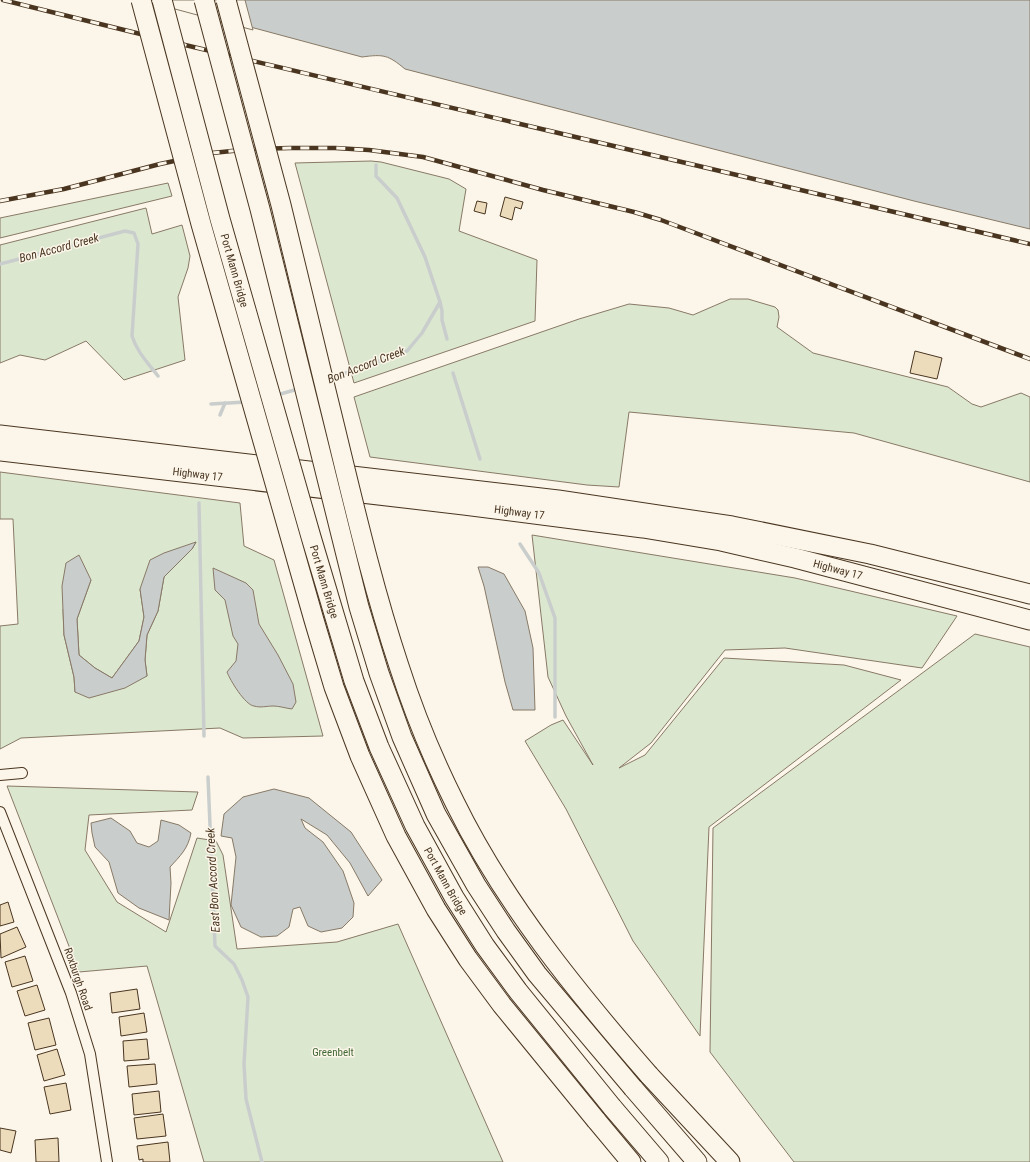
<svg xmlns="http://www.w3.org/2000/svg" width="1030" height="1162" font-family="'Roboto Condensed',sans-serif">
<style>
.green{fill:#dce7d0;stroke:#887966;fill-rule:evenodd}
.water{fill:#c9cecd;stroke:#887966}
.pier{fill:#fbf6e9;stroke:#887966}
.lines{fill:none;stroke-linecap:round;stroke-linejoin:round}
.stream{stroke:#c9cecd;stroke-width:3.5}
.building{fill:#ecdcbc;stroke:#4a3520}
.street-casing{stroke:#4a3520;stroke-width:12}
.highway-casing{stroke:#4a3520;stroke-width:21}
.street{stroke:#fbf6e9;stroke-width:10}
.highway{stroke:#fbf6e9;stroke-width:19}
.rail-casing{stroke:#4a3520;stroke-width:4.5}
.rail{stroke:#fbf6e9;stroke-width:3;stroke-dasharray:9;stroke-linecap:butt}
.highway-bridge-casing{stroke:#4a3520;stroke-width:21;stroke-linecap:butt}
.highway-bridge{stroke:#fbf6e9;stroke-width:19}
.labels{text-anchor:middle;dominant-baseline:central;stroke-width:3;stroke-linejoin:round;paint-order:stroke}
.street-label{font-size:11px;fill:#4a3520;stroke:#fbf6e9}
.park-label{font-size:11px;fill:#436837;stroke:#fbf6e9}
.water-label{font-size:12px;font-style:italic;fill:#4a3520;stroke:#fbf6e9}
</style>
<rect width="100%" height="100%" fill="#fbf6e9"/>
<g class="green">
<polygon points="371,161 381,162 449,179 466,189 459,231 537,260 535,321 354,383 295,163"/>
<polygon points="168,183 172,196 0,238 0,218"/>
<polygon points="146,208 152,234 182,225 190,256 188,268 178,297 185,360 124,380 86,341 45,360 20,355 0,363 0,245"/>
<polygon points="730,299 748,299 775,307 778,310 779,317 777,327 813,353 948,387 972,404 981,407 1021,393 1030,397 1030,482 854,433 629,412 619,487 587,485 370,457 354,397 579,319 629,304 669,308 693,315"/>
<path d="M0,472L240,503L244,546L274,560L323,736L243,738L220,728L21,738L0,749V626L18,624L13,519H0ZM196,542L192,549L164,577L158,611L147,635L145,660L147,676L75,692L74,677L64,635L63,609L91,580L77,619L79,655L95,668L112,678L139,641L144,617L140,589Z"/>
<polygon points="532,535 795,578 957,616 922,668 785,648 725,650 651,743 619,768 645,755 724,658 844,665 901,680 709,827 700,1036 633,941 566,809 525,741 551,725 563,720 593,765 566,716 548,677"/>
<polygon points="975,634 1030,647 1030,1162 794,1162 710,1052 713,828"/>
<polygon points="7,786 198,792 192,810 89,815 85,850 117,902 166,932 197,838 216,841 223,855 237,949 337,942 398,924 503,1162 204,1162 147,966 79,972"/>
</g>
<g class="water">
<path d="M150,0H1030V229L914,201L405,69C388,55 384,54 362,57Z"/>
<polygon points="196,542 192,549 164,577 158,611 147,635 145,660 147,676 125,688 89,698 75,692 74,677 64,635 62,586 66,563 79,555 91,580 77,619 79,655 95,668 112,678 139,641 144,617 140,589 150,560 164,553"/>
<polygon points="478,567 488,567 504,574 525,611 533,648 535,710 513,710 505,682 484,586"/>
<path d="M213,568L246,583L253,590L259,624L278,655L293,684L296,702L292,709C285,708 279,706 273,706C267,706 260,708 254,706C245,705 230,680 227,672L236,661L238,644L233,636L225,600L215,590Z"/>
<polygon points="274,789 309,798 351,832 382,880 368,896 350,863 327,835 301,819 305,828 323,842 343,871 354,903 353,917 342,928 321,932 308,926 300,907 293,909 289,927 277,936 261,937 241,927 231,905 236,857 232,838 221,836 224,814 243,797"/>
<path d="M111,818L130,831L137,843L149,847L158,841L161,820L179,825L191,833C188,849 180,856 170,867L171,883L169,920L139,908L118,893L109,862L95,847L92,833L91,823Z"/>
</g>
<polygon class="pier" points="148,0 245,0 253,30 149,2"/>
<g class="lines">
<g class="stream">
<path d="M0,264L125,231L134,233L138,244L132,336C137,352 148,363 158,376"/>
<polyline points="440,302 442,311 442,320 447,339"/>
<polyline points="453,373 480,459"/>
<polyline points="329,379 407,351 422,333 440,302 425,257 397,198 376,176 376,165"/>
<polyline points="277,395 298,389"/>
<polyline points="211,404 246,402"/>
<polyline points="220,415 225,403"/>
<polyline points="199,503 204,736"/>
<polyline points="520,544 539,573 555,618 555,717"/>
<polyline points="208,777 215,946 234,964 242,980 248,997 244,1064 246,1099 262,1162"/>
</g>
</g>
<g class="building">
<polygon points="505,197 523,202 521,209 515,207 512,220 500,216"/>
<polygon points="477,201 487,203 485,214 474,211"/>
<polygon points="915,351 942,358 937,379 910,373"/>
<polygon points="8,902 14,922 0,926 0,905"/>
<polygon points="17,927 26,947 1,958 0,934"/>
<polygon points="25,956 33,981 12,987 5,962"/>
<polygon points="37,985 45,1010 25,1016 17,991"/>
<polygon points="137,989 140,1009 112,1013 110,993"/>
<polygon points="144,1013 147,1032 121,1036 119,1017"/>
<polygon points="49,1018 56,1045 35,1050 28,1023"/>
<polygon points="147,1039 149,1059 124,1061 123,1041"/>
<polygon points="57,1049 65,1075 44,1081 37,1055"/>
<polygon points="155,1064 157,1084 129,1087 127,1066"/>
<polygon points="66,1083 71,1110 50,1114 44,1087"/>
<polygon points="159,1091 161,1112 134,1115 132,1094"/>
<polygon points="163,1114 166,1136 137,1139 134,1118"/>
<polygon points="0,1128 16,1131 11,1153 0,1150"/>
<polygon points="58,1138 59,1162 36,1162 35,1140"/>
<polygon points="168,1142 170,1162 143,1162 143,1159 139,1160 137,1146"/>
</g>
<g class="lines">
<g class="street-casing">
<g id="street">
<polyline points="0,775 22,773"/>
<polyline points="0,812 71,993 90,1054 107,1162"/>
</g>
</g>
<g class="highway-casing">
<g id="highway">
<polyline points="0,435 558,500 732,526 870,554 1030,594"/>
<path id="s1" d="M0,451L464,505L643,528L721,541L795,558L1030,620"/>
<polyline points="649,1075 730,1162"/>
<polyline points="633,1088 697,1162"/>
<polyline points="612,1107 659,1162"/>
<polyline points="596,1120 631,1162"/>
</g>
</g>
<use href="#street" class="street"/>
<use href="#highway" class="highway"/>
<g class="rail-casing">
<g id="rail">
<polyline points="3,0 185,45 1030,244"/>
<polyline points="0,201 64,189 160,164 212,153 252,149 290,148 335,148 369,150 423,157 543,190 634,212 661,220 1030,359"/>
</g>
</g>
<use href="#rail" class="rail"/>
<g class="highway-bridge-casing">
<g id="highway-bridge">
<polyline points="141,0 201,224 314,620 334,687 360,756 396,836 436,909 468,959 502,1005 596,1120"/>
<path id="s2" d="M162,0L220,219L311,537L354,681L379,747L415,826L454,897L485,946L518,991L612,1107"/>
<polyline points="204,0 260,209 359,607 379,673 402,737 436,814 476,885 506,931 537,974 633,1088"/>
<path d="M226,0C244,68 263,136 281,205C297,269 312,334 328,399C350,488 370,579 399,666C414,713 433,759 455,803C504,903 576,991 649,1075"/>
</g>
</g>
<use href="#highway-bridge" class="highway-bridge"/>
</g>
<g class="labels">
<g class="street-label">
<text stroke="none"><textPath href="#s2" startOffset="280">Port Mann Bridge</textPath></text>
<text stroke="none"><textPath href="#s1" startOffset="199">Highway 17</textPath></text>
<text stroke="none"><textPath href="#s1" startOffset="523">Highway 17</textPath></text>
<text stroke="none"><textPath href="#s1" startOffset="847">Highway 17</textPath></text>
<text stroke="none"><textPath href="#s2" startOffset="604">Port Mann Bridge</textPath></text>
<text stroke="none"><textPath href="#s2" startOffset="928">Port Mann Bridge</textPath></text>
<text transform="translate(78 979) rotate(71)">Roxburgh Road</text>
</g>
<g class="park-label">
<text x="333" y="1052">Greenbelt</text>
</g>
<g class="water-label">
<text transform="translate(59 248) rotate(-15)">Bon Accord Creek</text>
<text transform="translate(366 365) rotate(-21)">Bon Accord Creek</text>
<text transform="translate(213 880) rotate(-93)">East Bon Accord Creek</text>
</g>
</g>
</svg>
